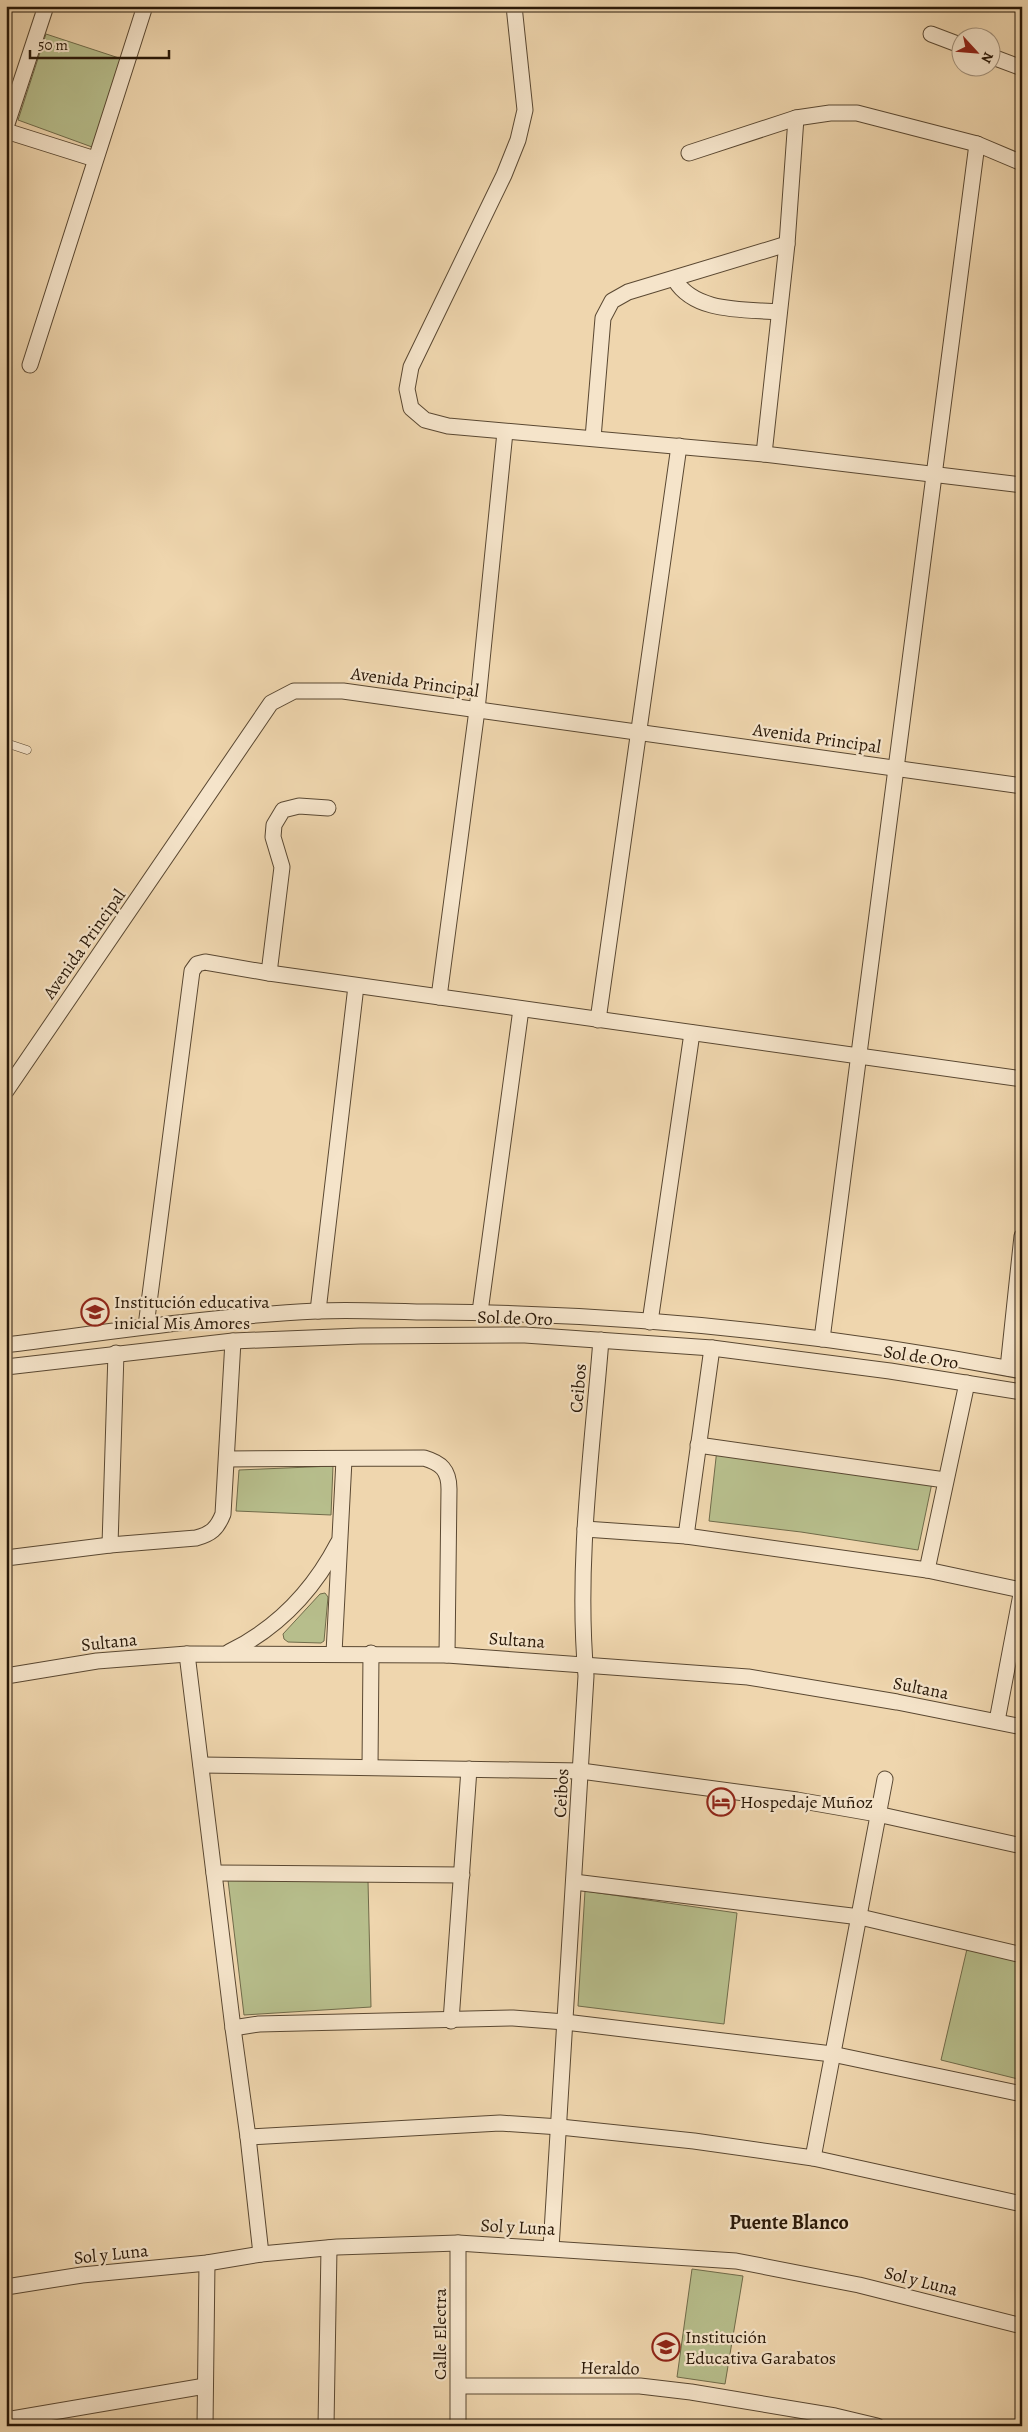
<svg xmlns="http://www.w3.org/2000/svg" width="1028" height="2432" font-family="Alegreya,serif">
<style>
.green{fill:#b7be8c;stroke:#706b4a}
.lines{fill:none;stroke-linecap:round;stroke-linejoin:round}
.service-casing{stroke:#5a4832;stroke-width:9}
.minor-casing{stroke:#5a4832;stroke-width:17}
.service{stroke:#f5e4ca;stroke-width:8}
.minor{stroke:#f5e4ca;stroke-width:15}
.labels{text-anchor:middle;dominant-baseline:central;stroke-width:4.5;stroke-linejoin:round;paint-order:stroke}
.street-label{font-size:18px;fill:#291808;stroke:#f5e4ca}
.poi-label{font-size:18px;fill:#291808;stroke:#f5e4ca;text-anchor:start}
.quarter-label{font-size:20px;font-weight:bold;fill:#291808;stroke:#f5e4ca}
</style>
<rect width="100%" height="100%" fill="#efd6ae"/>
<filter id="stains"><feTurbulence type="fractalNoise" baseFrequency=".004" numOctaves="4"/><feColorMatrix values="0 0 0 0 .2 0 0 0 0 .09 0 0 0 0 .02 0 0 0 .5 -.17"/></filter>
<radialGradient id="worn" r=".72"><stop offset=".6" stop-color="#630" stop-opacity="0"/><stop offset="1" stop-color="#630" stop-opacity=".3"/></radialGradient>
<g class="green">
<polygon points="46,34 122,59 92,147 18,120"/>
<polygon points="717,1449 933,1478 918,1550 801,1532 709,1521"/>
<polygon points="333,1466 331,1515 236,1511 239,1470"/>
<polygon points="325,1593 328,1597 324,1641 321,1643 288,1642 284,1639 283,1634 320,1594"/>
<polygon points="228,1880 368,1881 371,2007 244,2015"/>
<polygon points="585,1891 737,1913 724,2024 578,2006"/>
<polygon points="967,1949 1022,1962 1022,2080 941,2060"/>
<polygon points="692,2269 743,2276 725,2384 677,2377"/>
</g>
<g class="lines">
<g class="service-casing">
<polyline id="service" points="6,743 27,750"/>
</g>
<g class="minor-casing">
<g id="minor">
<polyline points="514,6 525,110 518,140 504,175 411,367 407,389 411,408 425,420 448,426 764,454 1022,485"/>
<polyline points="931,34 960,45"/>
<polyline points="990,56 1022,68"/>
<polyline points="6,127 46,6"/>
<polyline points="6,131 95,159"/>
<polyline points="689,153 796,118 830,113 857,113 977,144 1022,163"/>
<path d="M675,280C695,313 744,309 779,312"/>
<polyline points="30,365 145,6"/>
<polyline points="593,438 603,318 612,301 628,292 787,244"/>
<polyline points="764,454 787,244 796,118"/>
<polyline points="269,973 282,867 273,837 274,825 283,810 299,806 328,808"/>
<polyline points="439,997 477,710 505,432"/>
<polyline points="598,1020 679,446"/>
<polyline points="6,1091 271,703 294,691 343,691 1022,786"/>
<polyline points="318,1311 356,986"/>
<polyline points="480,1312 521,1009"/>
<polyline points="650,1322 692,1033"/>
<polyline points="146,1326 192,971 197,964 205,962 269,973 1022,1079"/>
<polyline points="822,1339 977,144"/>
<path d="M6,1345C110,1332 213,1316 317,1311C356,1309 396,1312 435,1312C631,1314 829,1334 1022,1371"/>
<polyline points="6,1367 233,1341 360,1336 525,1335 712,1348 890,1371 1022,1392"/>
<polyline points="1008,1368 1022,1236"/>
<polyline points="698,1445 945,1480"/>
<path d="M227,1459L424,1458C441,1463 449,1470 449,1489L447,1655"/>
<polyline points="585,1529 686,1536 927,1570 1021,1590"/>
<polyline points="686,1536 712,1348"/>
<polyline points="110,1545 116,1353"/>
<path d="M6,1558L110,1545L196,1538C211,1534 217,1529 223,1514L233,1341"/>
<polyline points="927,1570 967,1383"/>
<path d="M229,1652C278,1628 313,1591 338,1543"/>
<polyline points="334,1653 344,1460"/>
<polyline points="187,1654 233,2028 248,2137 261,2254"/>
<polyline points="6,1676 97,1661 187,1654 447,1655 748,1677 897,1702 1022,1727"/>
<polyline points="997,1721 1022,1589"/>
<polyline points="201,1765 581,1771 797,1800 877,1814 1022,1846"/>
<polyline points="370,1767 371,1653"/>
<polyline points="214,1873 462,1875"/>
<polyline points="574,1882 860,1917 1022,1955"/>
<polyline points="451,2021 469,1769"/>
<polyline points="233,2028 259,2024 513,2018 565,2022 832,2054 1022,2094"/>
<polyline points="248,2137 500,2123 560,2127 694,2141 813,2158 1022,2204"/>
<polyline points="813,2158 885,1779"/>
<path d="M551,2248L586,1676C576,1565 592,1451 601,1340"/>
<polyline points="6,2287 82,2275 207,2263 261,2254 337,2247 458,2243 736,2261 859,2285 1022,2326"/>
<polyline points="459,2386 640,2386 691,2392 835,2416 877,2426"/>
<polyline points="6,2420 205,2386"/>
<polyline points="205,2426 207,2263"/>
<polyline points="326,2426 329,2248"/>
<polyline points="458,2426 458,2243"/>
</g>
</g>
<use href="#service" class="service"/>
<use href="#minor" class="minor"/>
</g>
<defs>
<g id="school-ring" transform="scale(1.4375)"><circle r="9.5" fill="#f5e4ca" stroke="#8f2418" stroke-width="1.5"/><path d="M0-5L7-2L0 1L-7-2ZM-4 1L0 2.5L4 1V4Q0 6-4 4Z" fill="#8f2418"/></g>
<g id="hotel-ring" transform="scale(1.4375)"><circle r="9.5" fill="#f5e4ca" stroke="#8f2418" stroke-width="1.5"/><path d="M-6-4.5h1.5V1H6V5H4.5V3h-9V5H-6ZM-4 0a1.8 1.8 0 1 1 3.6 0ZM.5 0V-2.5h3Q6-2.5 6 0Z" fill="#8f2418"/></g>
</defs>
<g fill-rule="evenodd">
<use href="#school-ring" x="95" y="1312"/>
<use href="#hotel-ring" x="721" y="1802"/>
<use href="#school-ring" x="666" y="2347"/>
</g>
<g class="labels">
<g class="street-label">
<text transform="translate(415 682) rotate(8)">Avenida Principal</text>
<text transform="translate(817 738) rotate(8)">Avenida Principal</text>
<text transform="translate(84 944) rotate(-55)">Avenida Principal</text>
<text transform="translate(515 1318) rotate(2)">Sol de Oro</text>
<text transform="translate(921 1357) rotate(9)">Sol de Oro</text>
<text transform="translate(578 1388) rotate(-85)">Ceibos</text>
<text transform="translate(517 1640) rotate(4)">Sultana</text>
<text transform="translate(109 1642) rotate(-6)">Sultana</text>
<text transform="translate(921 1688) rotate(11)">Sultana</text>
<text transform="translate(561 1793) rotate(-87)">Ceibos</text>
<text transform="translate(518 2227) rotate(3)">Sol y Luna</text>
<text transform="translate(111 2254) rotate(-6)">Sol y Luna</text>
<text transform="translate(921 2281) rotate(14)">Sol y Luna</text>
<text transform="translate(440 2334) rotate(-90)">Calle Electra</text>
<text transform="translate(610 2368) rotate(1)">Heraldo</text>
</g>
<g class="poi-label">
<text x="114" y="1302">Institución educativa<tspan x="114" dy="21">inicial Mis Amores</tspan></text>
<text x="740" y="1802">Hospedaje Muñoz</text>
<text x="685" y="2337">Institución<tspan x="685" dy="21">Educativa Garabatos</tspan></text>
</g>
<g class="quarter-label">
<text x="789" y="2222">Puente Blanco</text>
</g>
</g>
<rect width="1028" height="2432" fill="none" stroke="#efd6ae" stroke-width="25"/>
<rect x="8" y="8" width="1013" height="2417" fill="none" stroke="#291808" stroke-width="2.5"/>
<rect x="12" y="12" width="1003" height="2407" fill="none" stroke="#291808"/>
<g transform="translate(976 52) rotate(116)"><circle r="24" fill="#f5e4ca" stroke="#a3927c"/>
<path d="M0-4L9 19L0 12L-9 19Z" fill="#8f2418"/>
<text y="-8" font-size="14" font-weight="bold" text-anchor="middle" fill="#291808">N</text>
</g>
<path d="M30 50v8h139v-8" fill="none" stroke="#291808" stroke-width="2.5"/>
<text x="38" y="50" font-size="15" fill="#291808" stroke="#f5e4ca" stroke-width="4" paint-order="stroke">50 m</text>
<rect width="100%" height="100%" filter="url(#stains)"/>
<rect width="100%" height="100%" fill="url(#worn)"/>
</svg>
